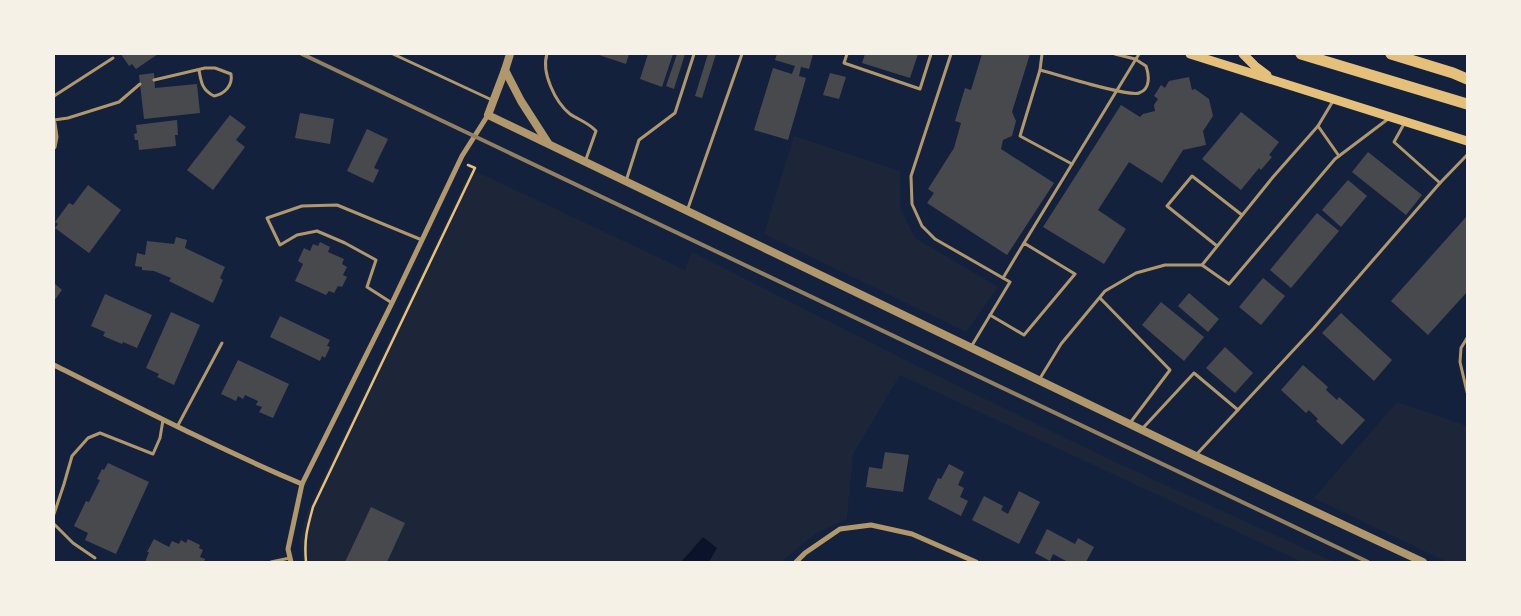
<svg xmlns="http://www.w3.org/2000/svg" width="1521" height="616" font-family="'Source Sans 3',sans-serif">
<style>
.green{fill:#1d2539}
.water{fill:#0b132b}
.building{fill:#48494c}
.lines{fill:none;stroke-linecap:round;stroke-linejoin:round}
.path{stroke:#e5c07b;stroke-width:2.5}
.service{stroke:#b1986c;stroke-width:3}
.minor{stroke:#b1986c;stroke-width:5}
.tertiary{stroke:#b1986c;stroke-width:8}
.secondary{stroke:#e5c07b;stroke-width:9}
.motorway{stroke:#e5c07b;stroke-width:11}
.rail{stroke:#918062;stroke-width:4}
</style>
<rect width="100%" height="100%" fill="#14213d"/>
<g class="green">
<polygon points="794,136 900,171 901,210 915,238 998,287 966,332 764,234"/>
<polygon points="471,169 685,270 692,252 911,363 1113,461 1334,562 1302,562 900,375 853,454 847,519 815,534 781,562 303,562 300,540 307,512"/>
<polygon points="1397,402 1467,426 1467,562 1447,562 1314,498"/>
</g>
<polygon class="water" points="703,537 717,548 709,562 681,562"/>
<g class="building">
<polygon points="121,54 158,54 136,69 132,64 129,66"/>
<polygon points="596,54 629,54 626,64"/>
<polygon points="648,54 673,54 662,87 640,79"/>
<polygon points="677,54 685,54 674,89 666,86"/>
<polygon points="708,54 716,54 702,98 695,96"/>
<polygon points="777,54 813,54 809,69 801,67 799,76 806,78 788,140 754,130 773,68 792,74 795,66 775,60"/>
<polygon points="865,54 918,54 910,78 862,63"/>
<polygon points="982,54 1030,54 1012,112 1016,121 1012,136 1003,140 1001,149 1054,183 1007,255 927,203 934,193 928,189 954,148 961,123 955,121 965,88 971,90"/>
<polygon points="154,73 155,88 197,84 200,113 144,119 139,75"/>
<polygon points="830,73 846,77 839,99 823,95"/>
<polygon points="1189,77 1192,90 1195,89 1209,99 1213,116 1203,131 1206,145 1183,150 1162,183 1129,162 1098,210 1126,229 1104,264 1043,227 1121,105 1140,117 1143,114 1155,111 1154,105 1158,99 1154,96 1161,85 1165,88 1169,81"/>
<polygon points="1241,112 1279,142 1269,155 1272,157 1261,170 1259,168 1241,190 1202,159"/>
<polygon points="300,113 334,119 330,144 295,138"/>
<polygon points="230,115 246,127 236,140 245,147 213,190 187,170"/>
<polygon points="177,120 178,135 175,135 176,146 139,150 138,140 135,140 134,134 137,133 136,125"/>
<polygon points="367,129 388,139 374,168 379,170 373,183 347,171"/>
<polygon points="1368,152 1422,195 1406,215 1352,172"/>
<polygon points="1348,180 1367,196 1341,227 1322,210"/>
<polygon points="88,185 121,210 89,253 55,228 58,224 55,222 69,203 73,205"/>
<polygon points="1317,213 1339,231 1291,288 1270,270"/>
<polygon points="1467,216 1467,292 1428,335 1391,301"/>
<polygon points="176,237 187,240 185,248 225,267 220,278 223,280 213,303 169,281 171,278 154,271 142,270 142,267 135,266 137,253 145,255 147,241 174,244"/>
<polygon points="320,242 330,247 328,252 344,259 342,264 347,267 343,275 347,277 342,287 338,286 334,293 329,291 326,295 295,281 303,264 298,261 304,248 310,251 313,244 318,246"/>
<polygon points="1263,278 1285,296 1261,325 1239,307"/>
<polygon points="54,283 62,290 54,301"/>
<polygon points="1189,293 1219,319 1208,332 1178,306"/>
<polygon points="105,294 152,315 137,348 123,342 122,344 103,336 105,332 91,326"/>
<polygon points="1161,302 1204,337 1184,361 1142,325"/>
<polygon points="171,312 200,325 174,385 157,377 159,374 146,368"/>
<polygon points="1341,313 1392,360 1374,381 1322,333"/>
<polygon points="280,316 330,340 327,346 330,347 325,358 322,356 320,361 270,337"/>
<polygon points="1225,347 1253,373 1235,393 1206,368"/>
<polygon points="238,360 289,384 273,418 259,412 262,407 256,405 258,401 245,395 243,399 238,396 236,401 221,394"/>
<polygon points="1303,365 1328,387 1326,390 1337,400 1339,397 1365,420 1342,445 1316,421 1318,419 1309,410 1306,413 1281,390"/>
<polygon points="885,452 909,455 903,492 866,487 869,467 882,469"/>
<polygon points="108,463 149,482 116,554 85,540 88,533 74,526 86,501 89,502 100,480 97,479 102,469 104,470"/>
<polygon points="949,464 964,472 958,485 964,488 960,497 968,501 961,516 928,499 938,478 941,479"/>
<polygon points="1019,491 1040,502 1019,544 972,520 984,496 1003,506 1001,510 1008,514"/>
<polygon points="371,507 405,523 387,562 345,562"/>
<polygon points="1047,529 1075,544 1078,538 1094,547 1086,562 1065,562 1066,561 1053,554 1050,561 1035,553"/>
<polygon points="154,539 169,547 172,541 179,544 181,540 186,543 188,539 200,545 199,548 203,550 200,557 205,559 204,562 145,562 149,552 147,552"/>
</g>
<g class="lines">
<path class="path" d="M306,562C304,539 307,529 313,507L475,168L468,165"/>
<g class="service">
<polyline points="393,54 492,100"/>
<path d="M547,54C541,72 555,102 570,114C579,120 589,123 596,131L585,162"/>
<polyline points="847,54 844,63 920,89 931,54"/>
<polyline points="951,54 911,176 912,204 922,226 935,239 1010,282 971,347"/>
<polyline points="1040,70 1042,54"/>
<path d="M154,80L205,68H215L231,74C233,85 225,94 214,96C202,90 201,82 199,70"/>
<polyline points="54,96 113,58"/>
<polyline points="54,120 68,118 119,102 140,84"/>
<polyline points="1405,122 1394,142 1440,183"/>
<polyline points="1318,126 1339,156"/>
<path d="M1072,164L1020,136L1040,70C1056,74 1127,97 1139,93C1151,89 1149,75 1146,66L1135,59L1115,54"/>
<polyline points="626,181 639,140 675,113 694,54"/>
<polyline points="687,211 742,54"/>
<polyline points="1024,243 1139,54"/>
<polyline points="1217,246 1167,206 1192,176 1242,215"/>
<polyline points="1202,265 1229,284 1335,159 1388,119"/>
<polyline points="1100,298 1170,370 1130,423"/>
<polyline points="392,303 367,287 376,260 345,243 317,231 297,235 280,245 267,218 302,206 337,205 422,240"/>
<polyline points="990,315 1024,335 1075,274 1024,243 1003,278"/>
<polyline points="1467,338 1461,348 1460,362 1467,392"/>
<polyline points="1039,380 1061,344 1105,291 1136,273 1165,265 1202,265 1273,177 1318,126 1333,101"/>
<polyline points="177,427 222,343"/>
<polyline points="1142,429 1194,373 1238,410"/>
<polyline points="1196,455 1314,328 1440,183 1467,155"/>
<polyline points="54,514 64,484 72,456 88,438 100,433 153,454 160,438 163,420"/>
<polyline points="54,524 73,543 95,558"/>
<polyline points="271,562 290,558"/>
</g>
<g class="minor">
<polyline points="54,123 56,137 54,147"/>
<path d="M54,365C136,406 217,448 302,484"/>
<polyline points="291,562 288,549 302,484 392,303 462,156 488,115"/>
<polyline points="796,562 805,553 840,529 871,525 912,534 976,562"/>
</g>
<g class="tertiary">
<polyline points="510,54 505,70 488,115 1196,456 1423,562"/>
<polyline points="505,70 521,101 548,143"/>
</g>
<g class="secondary">
<polyline points="1190,54 1467,141"/>
<polyline points="1243,54 1255,66 1267,75"/>
</g>
<g class="motorway">
<polyline points="1301,54 1467,104"/>
<polyline points="1391,54 1453,73 1467,79"/>
</g>
<polyline class="rail" points="302,54 1368,562"/>
</g>
<rect width="1521" height="616" fill="none" stroke="#f6f1e7" stroke-width="110"/>
</svg>
